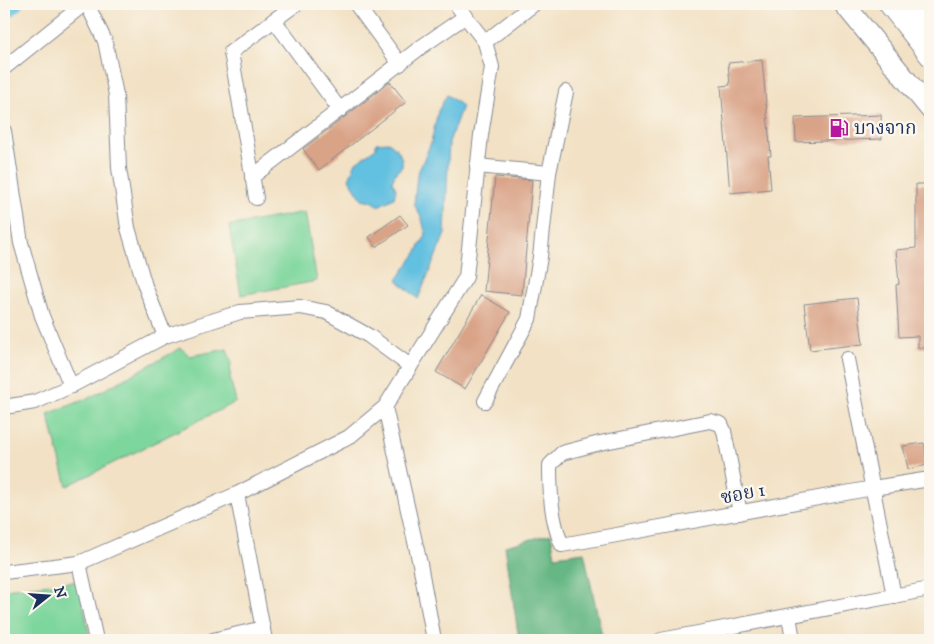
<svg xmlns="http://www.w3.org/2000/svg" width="934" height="644" font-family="'IM FELL DW Pica','Noto Serif Thai',serif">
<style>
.green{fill:#7dd69c;stroke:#4c827d}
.forest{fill:#66b784;stroke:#407371}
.water{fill:#62c0e0;stroke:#3e789f}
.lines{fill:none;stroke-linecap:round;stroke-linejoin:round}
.canal{stroke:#62c0e0;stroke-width:16}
.building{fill:#d9a387}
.street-casing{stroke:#868891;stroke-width:16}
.secondary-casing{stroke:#868891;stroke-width:22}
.street{stroke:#fff;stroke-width:14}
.secondary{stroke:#fff;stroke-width:20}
.labels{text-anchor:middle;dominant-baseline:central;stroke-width:5;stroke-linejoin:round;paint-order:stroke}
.poi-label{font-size:19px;fill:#1b2f5e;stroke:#fbf7ec;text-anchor:start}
.street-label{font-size:19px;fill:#1b2f5e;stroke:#fbf7ec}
</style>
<rect width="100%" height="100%" fill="#fbf7ec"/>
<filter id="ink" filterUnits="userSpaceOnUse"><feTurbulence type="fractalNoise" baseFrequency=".02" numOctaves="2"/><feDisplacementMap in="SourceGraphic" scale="10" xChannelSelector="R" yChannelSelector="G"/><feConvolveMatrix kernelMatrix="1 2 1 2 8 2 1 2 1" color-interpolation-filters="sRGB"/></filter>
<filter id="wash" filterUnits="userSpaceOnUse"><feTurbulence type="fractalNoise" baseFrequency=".0096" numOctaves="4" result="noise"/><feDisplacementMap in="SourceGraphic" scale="20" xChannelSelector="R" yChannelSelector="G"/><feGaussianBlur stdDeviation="1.12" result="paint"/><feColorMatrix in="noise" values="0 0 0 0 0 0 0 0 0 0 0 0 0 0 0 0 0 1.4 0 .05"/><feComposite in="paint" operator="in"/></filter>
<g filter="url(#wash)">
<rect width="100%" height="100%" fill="#f2e1c4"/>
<g class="green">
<polygon points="305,212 317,281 241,295 229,226"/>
<polygon points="181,348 190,356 227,349 231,361 230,378 236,402 67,486 48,414 91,397"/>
<polygon points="79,581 90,640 4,640 4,589"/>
</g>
<polygon class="forest" points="551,534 555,556 584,552 603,640 519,640 505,546"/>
<g class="water">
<polygon points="447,95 462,106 449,142 445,234 418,299 397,280 416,253 426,235 422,219 414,204 417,175 431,143 438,111"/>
<path d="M388,142C398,148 403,156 402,167L396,172L392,181L396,189L394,198L378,206L374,202L362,199L349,179L356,162L376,148V143Z"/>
</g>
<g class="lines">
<polyline class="canal" points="4,13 15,4"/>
</g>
<g id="blocks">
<g class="building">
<polygon points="762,60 771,156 768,156 771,189 730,193 721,86 730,85 728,63"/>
<polygon points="390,82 406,102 319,170 303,149"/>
<polygon points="881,115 882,139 796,142 795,118"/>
<polygon points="495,177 532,180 522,295 484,291"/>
<polygon points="916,184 930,184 930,348 918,348 918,336 899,337 896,285 899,284 896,250 916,248"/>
<polygon points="400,215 408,225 376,247 369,237"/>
<polygon points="481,295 510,312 465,389 436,372"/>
<polygon points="857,298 863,344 810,350 804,304"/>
<polygon points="924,443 928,465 908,469 903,446"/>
</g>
</g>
</g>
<g filter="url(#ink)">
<use href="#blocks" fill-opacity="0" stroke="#868891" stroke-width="1"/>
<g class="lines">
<g class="street-casing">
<g id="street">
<polyline points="87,4 105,41 116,95 119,168 128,228 145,286 165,336"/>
<polyline points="356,4 400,64"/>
<polyline points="274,20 340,110"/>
<polyline points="485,42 534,4"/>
<polyline points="4,68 84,4"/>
<polyline points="4,131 21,243 42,316 71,386"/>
<polyline points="477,166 549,173"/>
<polyline points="252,177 421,47 466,16"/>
<polyline points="256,198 231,52 296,4"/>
<polyline points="847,359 894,596"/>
<polyline points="485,401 529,319 540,257 549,173 566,92"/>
<polyline points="4,407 35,402 71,386 165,336 240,312 300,307 326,312 369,336 410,366"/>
<polyline points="385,407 420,564 434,640"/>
<polyline points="237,494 265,640"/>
<path d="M740,513L724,431L721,424L710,421L600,443L562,453L550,465C550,492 551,520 562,545L873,488L930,479"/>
<polyline points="79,563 96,640"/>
<polyline points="4,572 79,563 237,494 349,437 385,407 466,277 481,135 492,67 485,42 456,4"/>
<polyline points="789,616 793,640"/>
<polyline points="213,640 263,628"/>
<polyline points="661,640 930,589"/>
</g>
</g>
<g class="secondary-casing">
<g id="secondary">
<polyline points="844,4 930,109"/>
<polyline points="889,4 930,56"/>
<polyline points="909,4 930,32"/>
</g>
</g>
<use href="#street" class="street"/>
<use href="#secondary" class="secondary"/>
</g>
</g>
<defs>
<g id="fuel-bare" transform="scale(1.5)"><path d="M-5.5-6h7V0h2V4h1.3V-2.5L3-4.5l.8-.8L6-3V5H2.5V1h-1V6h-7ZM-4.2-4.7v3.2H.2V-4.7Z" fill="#b5179e" stroke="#fbf7ec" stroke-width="2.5" paint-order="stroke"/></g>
</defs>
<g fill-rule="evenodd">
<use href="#fuel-bare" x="839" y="128"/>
</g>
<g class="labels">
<g class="poi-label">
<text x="854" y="128">บางจาก</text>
</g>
<g class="street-label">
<text transform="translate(743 494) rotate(-11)">ซอย 1</text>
</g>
</g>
<rect width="934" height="644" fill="none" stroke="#fbf7ec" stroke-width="20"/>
<g transform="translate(48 596) rotate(73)" stroke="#fbf7ec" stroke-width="4" paint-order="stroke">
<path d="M0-4L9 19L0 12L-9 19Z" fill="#1b2f5e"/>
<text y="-8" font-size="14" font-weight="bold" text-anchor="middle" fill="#1b2f5e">N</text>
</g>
</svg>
